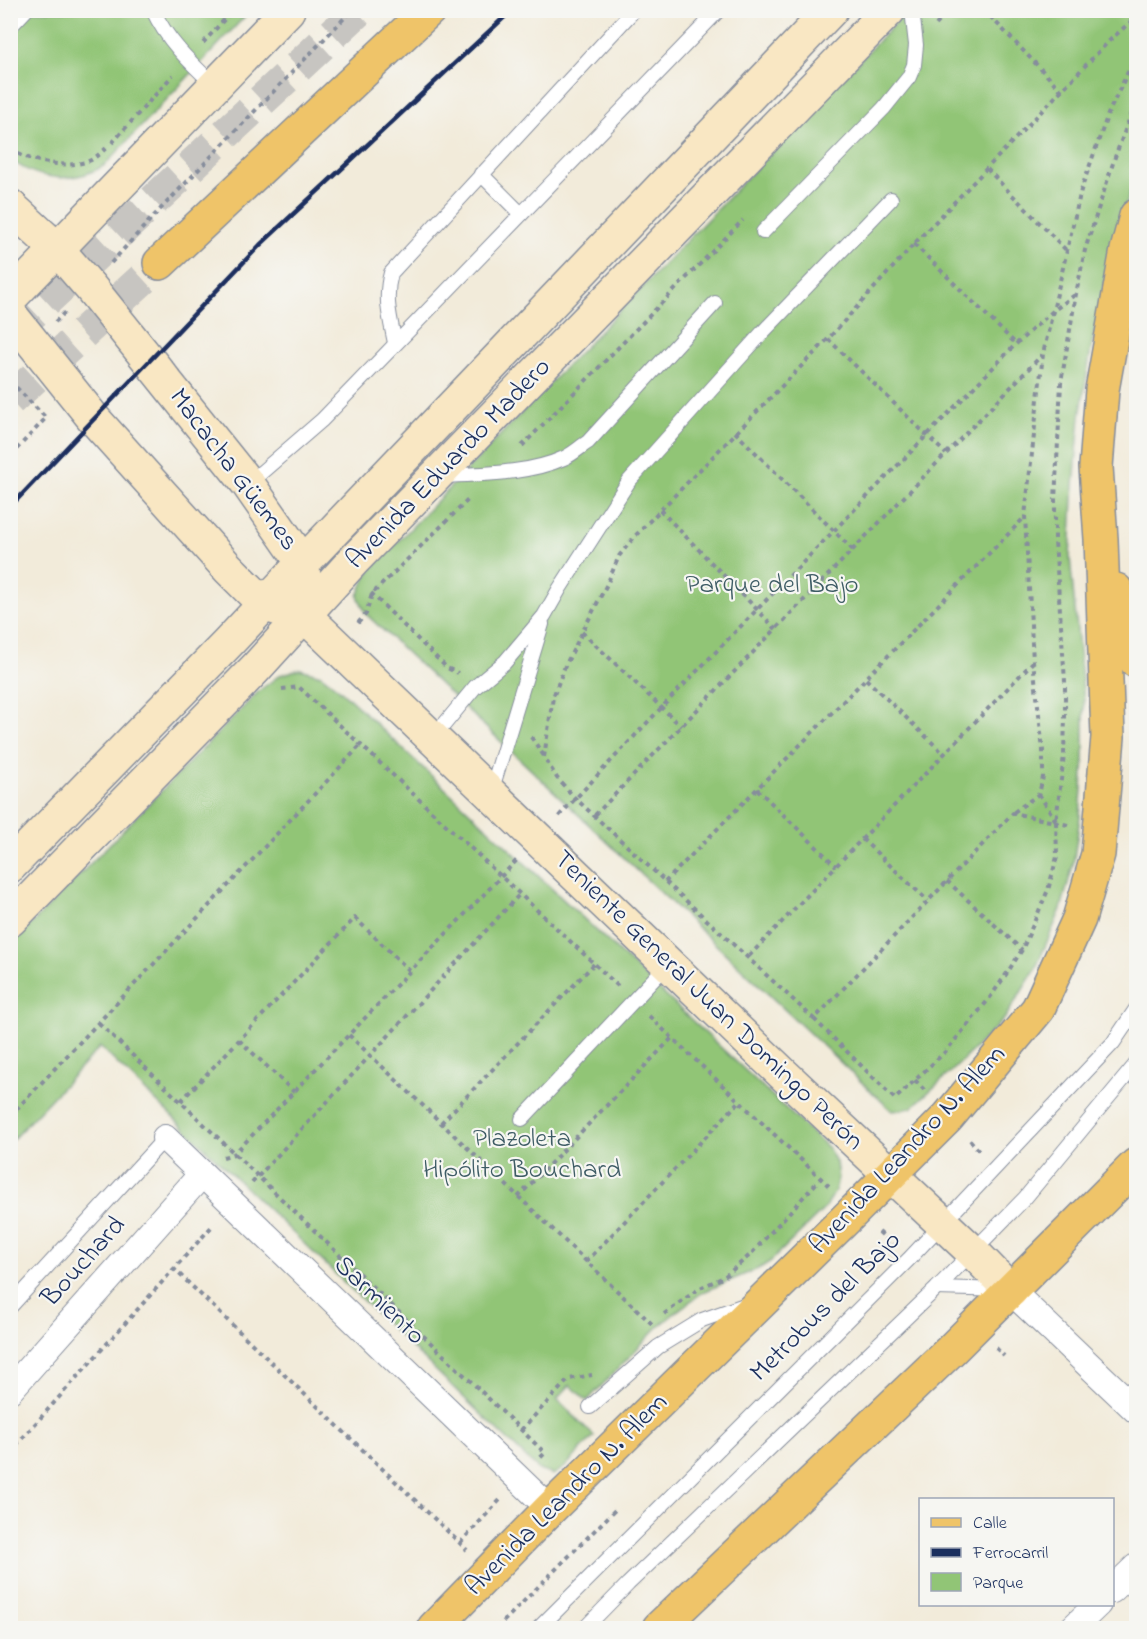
<svg xmlns="http://www.w3.org/2000/svg" width="1147" height="1639" font-family="'Indie Flower',sans-serif">
<style>
.green{fill:#91c576;stroke:#567a6a;stroke-width:1.5}
.lines{fill:none;stroke-linecap:round;stroke-linejoin:round}
.highway-tunnel{stroke:#c7c5c1;stroke-width:33;stroke-dasharray:33 16;stroke-linecap:butt}
.lane-casing{stroke:#868d9c;stroke-width:16}
.street-casing{stroke:#868d9c;stroke-width:28}
.secondary-casing{stroke:#868d9c;stroke-width:36}
.primary-casing{stroke:#868d9c;stroke-width:36}
.highway-casing{stroke:#868d9c;stroke-width:36}
.path{stroke:#868d9c;stroke-width:4;stroke-dasharray:4.5 4.5;stroke-linecap:butt}
.lane{stroke:#fff;stroke-width:14}
.street{stroke:#fff;stroke-width:26}
.secondary{stroke:#f9e7c3;stroke-width:33}
.primary{stroke:#efc469;stroke-width:33}
.highway{stroke:#efc469;stroke-width:33}
.rail{stroke:#1b2f5e;stroke-width:4.5}
.labels{text-anchor:middle;dominant-baseline:central;stroke-width:4.5;stroke-linejoin:round;paint-order:stroke}
.street-label{font-size:27px;fill:#1b2f5e;stroke:#f6f6f2}
.park-label{font-size:27px;fill:#3e5c65;stroke:#f6f6f2}
</style>
<rect width="100%" height="100%" fill="#f6f6f2"/>
<filter id="ink" filterUnits="userSpaceOnUse"><feTurbulence type="fractalNoise" baseFrequency=".0167" numOctaves="2"/><feDisplacementMap in="SourceGraphic" scale="12" xChannelSelector="R" yChannelSelector="G"/><feConvolveMatrix kernelMatrix="1 2 1 2 8 2 1 2 1" color-interpolation-filters="sRGB"/></filter>
<filter id="wash" filterUnits="userSpaceOnUse"><feTurbulence type="fractalNoise" baseFrequency=".008" numOctaves="4" result="noise"/><feDisplacementMap in="SourceGraphic" scale="24" xChannelSelector="R" yChannelSelector="G"/><feGaussianBlur stdDeviation="1.35" result="paint"/><feColorMatrix in="noise" values="0 0 0 0 0 0 0 0 0 0 0 0 0 0 0 0 0 1.4 0 .05"/><feComposite in="paint" operator="in"/></filter>
<g filter="url(#wash)">
<rect width="100%" height="100%" fill="#f2ebda"/>
<g class="green">
<path d="M10,11H250L105,165C75,184 39,181 11,160Z"/>
<polygon points="907,11 1136,11 1136,174 1109,259 1091,349 1080,417 1073,497 1070,558 1084,701 1084,759 1080,817 1073,865 1061,909 1035,970 1005,1018 954,1069 911,1108 892,1111 366,614 358,596 367,574"/>
<polygon points="300,669 321,675 338,688 829,1149 836,1162 838,1179 835,1191 827,1206 771,1261 760,1268 703,1292 676,1312 656,1329 587,1401 570,1385 557,1399 594,1436 565,1467 553,1475 539,1470 100,1047 11,1141 11,945 260,690 280,675"/>
</g>
</g>
<g filter="url(#ink)">
<g class="lines">
<g class="highway-tunnel">
<polyline points="10,334 359,10"/>
<polyline points="10,400 160,263"/>
</g>
<g class="lane-casing">
<g id="lane">
<path d="M153,10C167,41 191,63 215,86"/>
<polyline points="10,27 26,10"/>
<polyline points="481,174 521,214"/>
<polyline points="763,232 884,108 909,77 914,65 916,45 912,10"/>
<path d="M395,343C390,318 384,298 391,273L634,10"/>
<path d="M443,476C481,474 529,474 564,458C573,454 580,447 588,442L715,303"/>
<polyline points="248,484 322,420 719,10"/>
<polyline points="433,738 475,687 505,662 544,616 560,588 629,481 762,333 891,199"/>
<polyline points="491,792 542,624"/>
<polyline points="522,1119 668,964"/>
<polyline points="937,1288 1004,1290"/>
<polyline points="10,1307 165,1138"/>
<polyline points="590,1407 658,1347 702,1320 747,1304"/>
<polyline points="539,1628 909,1259 1113,1043 1136,1009"/>
<polyline points="585,1628 628,1584 937,1288 1025,1198 1136,1064"/>
</g>
</g>
<g class="street-casing">
<g id="street">
<polyline points="165,1138 550,1509"/>
<polyline points="1011,1291 1136,1410"/>
<polyline points="10,1390 202,1174"/>
<polyline points="1112,1590 1136,1567"/>
<polyline points="1073,1628 1098,1604"/>
</g>
</g>
<g class="secondary-casing">
<g id="secondary">
<polyline points="10,206 58,250 90,287 248,484 303,563 304,584"/>
<polyline points="10,298 288,10"/>
<polyline points="10,314 94,419 228,568 265,605 305,616 782,1073 973,1252 1011,1291"/>
<polyline points="10,866 227,644 303,563 831,10"/>
<polyline points="10,920 255,669 355,559 889,10"/>
</g>
</g>
<g class="primary-casing">
<g id="primary">
<polyline points="1116,590 1136,661"/>
<polyline points="434,1628 550,1509 855,1210 948,1117 1038,1009 1079,919 1098,854 1108,737 1101,539 1096,467 1102,390 1127,250 1136,216"/>
<polyline points="659,1628 950,1351 1136,1165"/>
</g>
</g>
<g class="highway-casing">
<polyline id="highway" points="160,263 429,10"/>
</g>
<g class="path">
<polyline points="984,10 1062,91"/>
<polyline points="936,25 950,10"/>
<polyline points="203,43 233,10"/>
<polyline points="112,143 173,75"/>
<path d="M10,149C29,162 69,170 91,160C96,157 102,152 106,148"/>
<polyline points="987,169 1066,250"/>
<polyline points="914,244 1016,344"/>
<polyline points="111,263 151,219 352,10"/>
<polyline points="55,322 67,310"/>
<polyline points="828,339 946,454"/>
<polyline points="10,381 46,418 10,456"/>
<polyline points="735,432 853,550"/>
<polyline points="522,446 743,220"/>
<polyline points="660,510 776,629"/>
<polyline points="371,593 447,668 458,673"/>
<polyline points="358,623 366,614 372,594 470,498"/>
<polyline points="582,632 681,726"/>
<polyline points="866,679 944,754"/>
<polyline points="282,689 299,687 618,986"/>
<polyline points="531,737 544,756"/>
<polyline points="757,789 836,866"/>
<polyline points="1039,794 1056,821"/>
<polyline points="1014,812 1039,794 1043,777 1043,750 1033,661 1025,516 1043,354 1081,190 1108,114 1136,55"/>
<polyline points="595,815 1042,355"/>
<polyline points="559,816 662,707 1016,344 1053,311 1076,294"/>
<polyline points="1068,825 1013,813 814,1019 575,798 557,778 544,757 553,697 565,666 608,582 619,556 635,536 828,339 914,244 1109,41 1136,17"/>
<polyline points="862,839 928,901"/>
<polyline points="947,881 1022,950"/>
<polyline points="665,882 1025,517"/>
<polyline points="749,956 1033,662"/>
<polyline points="649,1016 831,1188"/>
<polyline points="814,1019 895,1099 946,1051 989,999 1005,976 1022,950 1048,890 1057,857 1056,821 1064,755 1065,716 1065,681 1055,541 1055,500 1061,383 1076,294 1085,250 1115,157 1130,117 1136,106"/>
<polyline points="99,1023 545,1453 538,1460"/>
<polyline points="349,1035 652,1324"/>
<polyline points="239,1040 294,1092"/>
<polyline points="915,1080 927,1093"/>
<polyline points="181,1101 355,918 410,971"/>
<polyline points="10,1116 361,745"/>
<polyline points="441,1123 594,964"/>
<polyline points="970,1140 981,1153"/>
<polyline points="223,1157 234,1154 517,860"/>
<polyline points="252,1183 519,895"/>
<polyline points="518,1197 672,1038"/>
<polyline points="879,1232 893,1245"/>
<polyline points="586,1262 739,1102"/>
<polyline points="867,1265 889,1241"/>
<polyline points="173,1268 467,1550"/>
<polyline points="664,1314 700,1288 724,1277 750,1255 821,1178"/>
<polyline points="996,1348 1004,1356"/>
<polyline points="521,1430 569,1379 592,1375"/>
<polyline points="10,1452 214,1224"/>
<polyline points="460,1543 500,1500"/>
<polyline points="497,1628 615,1510"/>
</g>
<use href="#lane" class="lane"/>
<use href="#street" class="street"/>
<use href="#secondary" class="secondary"/>
<use href="#primary" class="primary"/>
<use href="#highway" class="highway"/>
<polyline class="rail" points="10,507 260,245 512,10"/>
</g>
</g>
<g class="labels">
<g class="street-label">
<text transform="translate(449 464) rotate(-46)">Avenida Eduardo Madero</text>
<text transform="translate(233 470) rotate(53)">Macacha Güemes</text>
<text transform="translate(708 1001) rotate(44)">Teniente General Juan Domingo Perón</text>
<text transform="translate(908 1150) rotate(-47)">Avenida Leandro N. Alem</text>
<text transform="translate(84 1262) rotate(-48)">Bouchard</text>
<text transform="translate(379 1301) rotate(44)">Sarmiento</text>
<text transform="translate(826 1307) rotate(-45)">Metrobus del Bajo</text>
<text transform="translate(567 1495) rotate(-45)">Avenida Leandro N. Alem</text>
</g>
<g class="park-label">
<text x="772" y="585">Parque del Bajo</text>
<text x="522" y="1139">Plazoleta<tspan x="522" dy="31">Hipólito Bouchard</tspan></text>
</g>
</g>
<rect width="1147" height="1639" fill="none" stroke="#f6f6f2" stroke-width="36"/>
<rect x="919" y="1498" width="195" height="108" fill="#f6f6f2" stroke="#9ea6b7" stroke-width="1.5"/>
<rect x="931" y="1518" width="30" height="9" fill="#efc469" stroke="#9ea6b7" stroke-width="1.5"/>
<text x="973" y="1528" font-size="18" fill="#1b2f5e">Calle</text>
<rect x="931" y="1548" width="30" height="9" fill="#1b2f5e" stroke="#9ea6b7" stroke-width="1.5"/>
<text x="973" y="1558" font-size="18" fill="#1b2f5e">Ferrocarril</text>
<rect x="931" y="1573" width="30" height="18" fill="#91c576" stroke="#9ea6b7" stroke-width="1.5"/>
<text x="973" y="1588" font-size="18" fill="#1b2f5e">Parque</text>
</svg>
